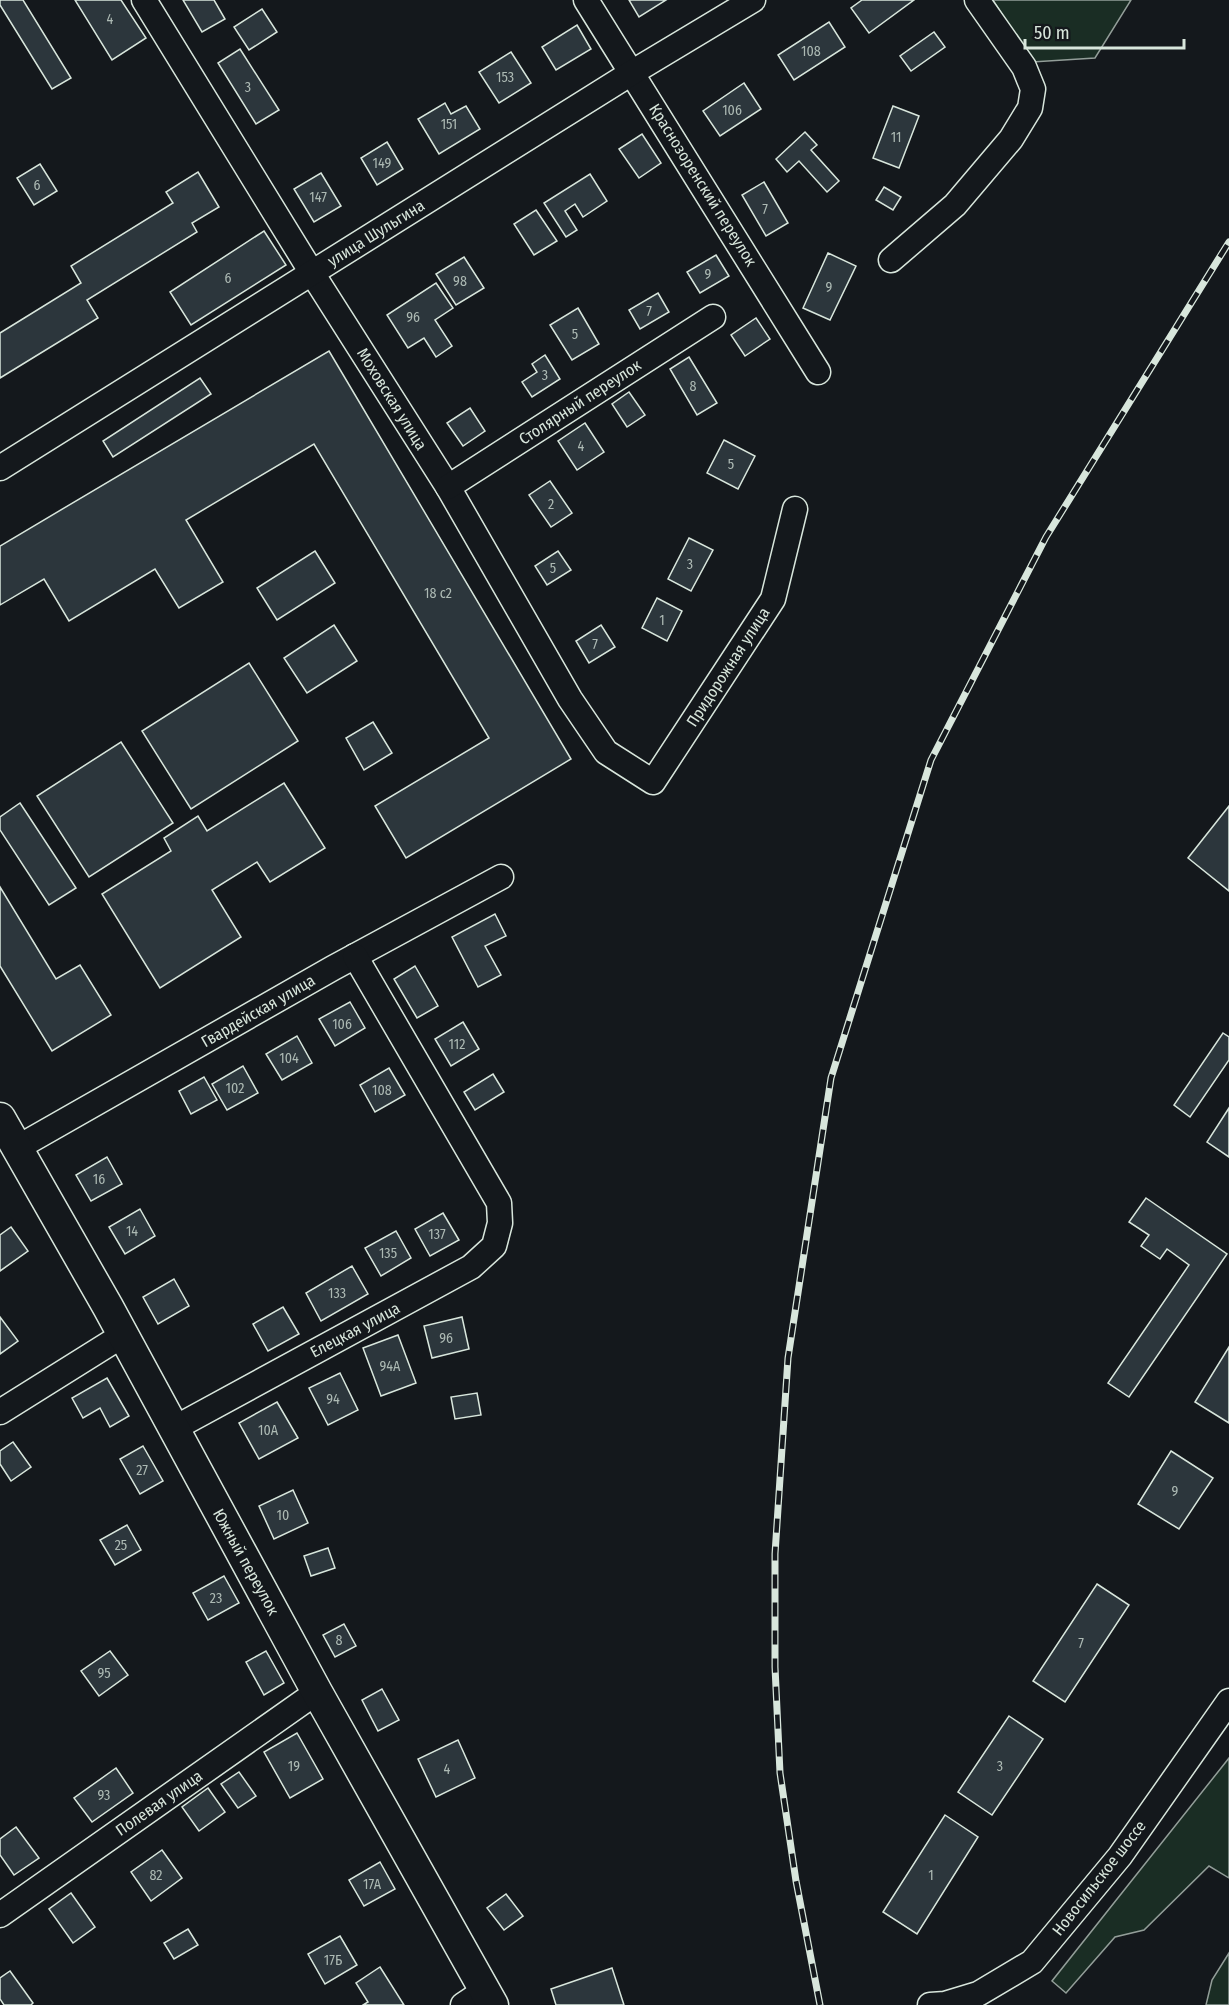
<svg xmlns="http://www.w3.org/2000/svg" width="1229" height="2005" font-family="'Fira Sans Condensed',sans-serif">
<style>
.green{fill:#1a2d24;stroke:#939e99;stroke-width:1.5}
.building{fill:#2c363c;stroke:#d8e6dc;stroke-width:1.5}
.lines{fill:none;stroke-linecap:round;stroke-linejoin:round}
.minor-casing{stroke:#d8e6dc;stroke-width:27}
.major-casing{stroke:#d8e6dc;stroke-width:33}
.minor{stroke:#14181c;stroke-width:24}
.major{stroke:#14181c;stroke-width:30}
.rail-casing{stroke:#d8e6dc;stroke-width:7}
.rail{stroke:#14181c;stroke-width:4.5;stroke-dasharray:14;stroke-linecap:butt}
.labels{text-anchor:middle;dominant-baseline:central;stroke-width:4.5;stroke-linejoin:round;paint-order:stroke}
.number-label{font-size:14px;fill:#adbab4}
.street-label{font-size:16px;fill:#d8e6dc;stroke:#14181c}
</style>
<rect width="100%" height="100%" fill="#14181c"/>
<g class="green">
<polygon points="993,0 1131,0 1095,58 1032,62"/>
<polygon points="1229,1758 1229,1878 1209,1866 1144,1930 1115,1937 1066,1993 1052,1981"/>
<polygon points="1229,1953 1229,2005 1206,2005 1212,1980"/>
</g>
<g class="building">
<polygon points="0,0 23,0 71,78 52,89 0,5"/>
<polygon points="75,0 121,0 146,38 112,60"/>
<polygon points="183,0 214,0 225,19 202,32"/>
<polygon points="629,0 666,0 639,17"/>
<polygon points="862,0 914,0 869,33 851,8"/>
<polygon points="262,9 277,32 249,50 234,27"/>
<polygon points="829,22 845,47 794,80 778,55"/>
<polygon points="577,25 591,49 556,70 542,47"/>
<polygon points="934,32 945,47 911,71 900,56"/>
<polygon points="240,49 279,110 256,124 218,63"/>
<polygon points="511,52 531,83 499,103 479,72"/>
<polygon points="744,83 761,109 720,136 703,111"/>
<polygon points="445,103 451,114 466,106 480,129 439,154 418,119"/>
<polygon points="893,106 919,116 899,168 873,158"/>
<polygon points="805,132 817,145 811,150 839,181 827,192 799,161 787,172 776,159"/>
<polygon points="642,134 661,163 639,178 619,149"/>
<polygon points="387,142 403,169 377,185 361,158"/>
<polygon points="40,164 57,191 34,205 17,178"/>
<polygon points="198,172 219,207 192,223 197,232 87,300 98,318 0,378 0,333 81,283 71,266 173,203 166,192"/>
<polygon points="321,173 341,206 314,222 294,189"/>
<polygon points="590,174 607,201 583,217 575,204 565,211 577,230 566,237 544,203"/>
<polygon points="764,182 788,223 766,236 742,195"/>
<polygon points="884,187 901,197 893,210 876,200"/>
<polygon points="536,210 557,241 534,255 514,224"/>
<polygon points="264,231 286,265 191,325 170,292"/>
<polygon points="828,253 856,266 830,320 803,308"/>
<polygon points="716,255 729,276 700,293 687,272"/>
<polygon points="464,257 484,288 456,305 436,274"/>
<polygon points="436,283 453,308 435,320 452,346 436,357 424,338 408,348 387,315"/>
<polygon points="658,293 669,312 640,329 629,310"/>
<polygon points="578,308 599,344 572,360 550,325"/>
<polygon points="756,318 770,339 745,356 731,335"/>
<polygon points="329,351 571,759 406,858 375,806 489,738 314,444 186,520 223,582 179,608 155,569 69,621 44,579 0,605 0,546"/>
<polygon points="545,355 560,379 532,397 522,382 537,372 532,364"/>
<polygon points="689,357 717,403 697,415 670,369"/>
<polygon points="200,378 211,394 113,457 103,441"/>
<polygon points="629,392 645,415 627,427 612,404"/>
<polygon points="470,408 485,431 463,446 447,423"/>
<polygon points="585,423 604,452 577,470 558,441"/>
<polygon points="724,440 755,456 738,489 707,473"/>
<polygon points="550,481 572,513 551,527 529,495"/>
<polygon points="689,538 713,550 691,591 668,579"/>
<polygon points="315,551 335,583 277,620 257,588"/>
<polygon points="558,551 571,570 547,585 535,566"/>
<polygon points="657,598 682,611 667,641 642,628"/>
<polygon points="334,625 357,661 307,693 284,658"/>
<polygon points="601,625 615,647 589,663 576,641"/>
<polygon points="249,663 298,741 191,809 142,731"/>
<polygon points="373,722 392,753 364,770 346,738"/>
<polygon points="121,742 173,823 89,877 37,796"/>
<polygon points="284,783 325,848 270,882 257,862 212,890 241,937 160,988 102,894 171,851 164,838 198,816 207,831"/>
<polygon points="20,803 76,888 49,905 0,830 0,817"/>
<polygon points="1229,806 1229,891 1188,858"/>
<polygon points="0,887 56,979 80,965 111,1015 52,1051 0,966"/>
<polygon points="495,914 506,936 485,946 501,975 478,987 452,937"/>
<polygon points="415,966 438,1006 417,1018 394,979"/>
<polygon points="350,1002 365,1028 335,1046 319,1019"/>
<polygon points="463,1022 479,1049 451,1066 435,1039"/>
<polygon points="1223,1033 1229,1037 1229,1060 1190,1117 1174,1105"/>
<polygon points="297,1036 312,1063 282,1080 266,1054"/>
<polygon points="243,1066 258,1093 227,1110 212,1084"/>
<polygon points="389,1068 405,1095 375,1112 360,1085"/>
<polygon points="493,1074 504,1092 475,1110 464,1092"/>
<polygon points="204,1077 217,1100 191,1114 179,1091"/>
<polygon points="1229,1108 1229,1157 1207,1142"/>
<polygon points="107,1157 122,1184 91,1201 76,1175"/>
<polygon points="1146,1198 1227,1254 1129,1397 1108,1383 1189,1265 1167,1249 1160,1259 1141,1246 1149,1235 1129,1222"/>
<polygon points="140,1209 155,1236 125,1254 109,1227"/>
<polygon points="443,1213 459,1240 430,1256 415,1229"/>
<polygon points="11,1227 28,1251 0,1271 0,1235"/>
<polygon points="396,1231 411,1258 381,1276 365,1248"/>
<polygon points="352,1266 368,1294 321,1321 306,1293"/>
<polygon points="174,1279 189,1306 158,1324 143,1297"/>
<polygon points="283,1307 299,1334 268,1351 253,1324"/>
<polygon points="0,1317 18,1341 0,1354"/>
<polygon points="462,1317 469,1349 432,1358 424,1326"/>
<polygon points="398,1335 416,1383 381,1396 363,1348"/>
<polygon points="1229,1347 1229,1423 1195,1402"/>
<polygon points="340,1373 358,1410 328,1425 309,1388"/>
<polygon points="107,1378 129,1416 110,1427 100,1408 83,1418 72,1398"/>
<polygon points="477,1393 481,1415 455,1419 451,1397"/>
<polygon points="277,1402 298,1438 259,1459 239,1423"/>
<polygon points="13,1442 31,1467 11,1481 0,1464 0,1451"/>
<polygon points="143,1446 163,1481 140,1494 120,1459"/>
<polygon points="1171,1451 1213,1478 1179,1529 1138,1504"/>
<polygon points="293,1490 308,1523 274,1539 259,1506"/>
<polygon points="127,1525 141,1550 115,1565 100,1540"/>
<polygon points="328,1548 335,1568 311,1576 304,1556"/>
<polygon points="224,1576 239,1603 208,1620 193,1593"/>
<polygon points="1097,1584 1129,1605 1065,1702 1033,1681"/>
<polygon points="344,1624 356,1646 335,1657 323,1635"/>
<polygon points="110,1651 128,1675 99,1696 81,1671"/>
<polygon points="266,1651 284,1683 264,1695 246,1662"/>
<polygon points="382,1689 399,1720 378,1731 362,1700"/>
<polygon points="1009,1716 1043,1739 992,1815 958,1792"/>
<polygon points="297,1733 323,1779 290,1798 264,1752"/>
<polygon points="458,1740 475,1778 436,1797 418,1759"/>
<polygon points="116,1768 133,1793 92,1822 74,1798"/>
<polygon points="239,1772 256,1796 238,1808 221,1784"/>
<polygon points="208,1788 225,1812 199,1831 182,1807"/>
<polygon points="945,1815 978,1837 917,1934 883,1912"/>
<polygon points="16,1827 39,1858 14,1875 0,1855 0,1839"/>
<polygon points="162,1850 182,1878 151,1901 131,1872"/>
<polygon points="380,1862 395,1889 364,1906 349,1880"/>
<polygon points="71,1893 95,1927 73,1943 49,1909"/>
<polygon points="506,1894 523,1916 504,1930 487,1908"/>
<polygon points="188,1929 198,1945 174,1959 164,1943"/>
<polygon points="340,1936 357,1965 325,1984 308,1954"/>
<polygon points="380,1967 404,2005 363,2005 368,2002 356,1983"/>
<polygon points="612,1968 624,2005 556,2005 551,1989"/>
<polygon points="10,1971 33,2003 31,2005 4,2005 0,1999 0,1978"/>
</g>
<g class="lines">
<g class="minor-casing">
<g id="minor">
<polyline points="144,0 312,273 448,487 570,699 606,752 653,782 773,599 795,509"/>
<polyline points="586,0 818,372"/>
<polyline points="891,260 955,205 1011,139 1030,108 1033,89 1024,67 977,0"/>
<polyline points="0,468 633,72 753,0"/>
<polyline points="448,487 713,317"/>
<polyline points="17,1148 333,968 501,877"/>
<polyline points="0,1412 123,1335"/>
<polyline points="173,1429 471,1267 494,1246 500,1223 499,1203 355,956"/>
<polyline points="0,1915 317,1692"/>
<polyline points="463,2005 484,1991"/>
<polyline points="930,2005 945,2004 978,1994 1032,1962 1120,1856 1229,1701"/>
</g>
</g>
<g class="major-casing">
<polyline id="major" points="0,1118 108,1307 317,1692 493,2005"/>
</g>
<use href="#minor" class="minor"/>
<use href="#major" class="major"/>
<g class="rail-casing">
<polyline id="rail" points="820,2005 796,1881 780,1773 775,1667 775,1554 788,1358 831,1078 931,760 1046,537 1229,242"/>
</g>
<use href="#rail" class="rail"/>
</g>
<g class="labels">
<g class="number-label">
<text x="110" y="19">4</text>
<text x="811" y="51">108</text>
<text x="505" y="77">153</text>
<text x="248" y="87">3</text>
<text x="732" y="110">106</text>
<text x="449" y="124">151</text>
<text x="896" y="137">11</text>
<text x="382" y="163">149</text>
<text x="37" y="185">6</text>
<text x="318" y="197">147</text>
<text x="765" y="209">7</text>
<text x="708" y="274">9</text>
<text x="228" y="278">6</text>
<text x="460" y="281">98</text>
<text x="829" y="287">9</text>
<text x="649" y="311">7</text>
<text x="413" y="317">96</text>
<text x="575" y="334">5</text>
<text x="545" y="375">3</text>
<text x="693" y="386">8</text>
<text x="581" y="446">4</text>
<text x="731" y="464">5</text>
<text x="551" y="504">2</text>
<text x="690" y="564">3</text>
<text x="553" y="568">5</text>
<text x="438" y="593">18 с2</text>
<text x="662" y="620">1</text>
<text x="595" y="644">7</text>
<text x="342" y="1024">106</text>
<text x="457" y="1044">112</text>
<text x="289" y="1058">104</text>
<text x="235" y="1088">102</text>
<text x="382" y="1090">108</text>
<text x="99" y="1179">16</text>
<text x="132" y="1231">14</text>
<text x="437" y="1234">137</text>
<text x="388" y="1253">135</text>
<text x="337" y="1293">133</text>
<text x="446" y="1338">96</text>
<text x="390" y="1366">94А</text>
<text x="333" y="1399">94</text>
<text x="268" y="1430">10А</text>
<text x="142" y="1470">27</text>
<text x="1175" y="1491">9</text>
<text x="283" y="1515">10</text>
<text x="121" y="1545">25</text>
<text x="216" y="1598">23</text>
<text x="339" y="1640">8</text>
<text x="1081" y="1643">7</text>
<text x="104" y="1673">95</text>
<text x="294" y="1766">19</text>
<text x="1000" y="1766">3</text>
<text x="447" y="1769">4</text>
<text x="104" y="1795">93</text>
<text x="156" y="1875">82</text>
<text x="931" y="1875">1</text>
<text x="372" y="1884">17А</text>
<text x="333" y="1960">17Б</text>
</g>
<g class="street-label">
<text transform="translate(703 185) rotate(58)">Краснозоренский переулок</text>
<text transform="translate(376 233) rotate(-32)">улица Шульгина</text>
<text transform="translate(392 399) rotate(58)">Моховская улица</text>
<text transform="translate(580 402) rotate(-33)">Столярный переулок</text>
<text transform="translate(728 667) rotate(-57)">Придорожная улица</text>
<text transform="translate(258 1011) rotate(-30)">Гвардейская улица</text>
<text transform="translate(355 1330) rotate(-28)">Елецкая улица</text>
<text transform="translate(246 1562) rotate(61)">Южный переулок</text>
<text transform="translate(159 1803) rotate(-35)">Полевая улица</text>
<text transform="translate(1099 1878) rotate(-52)">Новосильское шоссе</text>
</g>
</g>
<path d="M1025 39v9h159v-9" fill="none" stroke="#d8e6dc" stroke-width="3"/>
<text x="1034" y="39" font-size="18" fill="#d8e6dc" stroke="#14181c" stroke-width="4.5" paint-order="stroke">50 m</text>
</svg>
